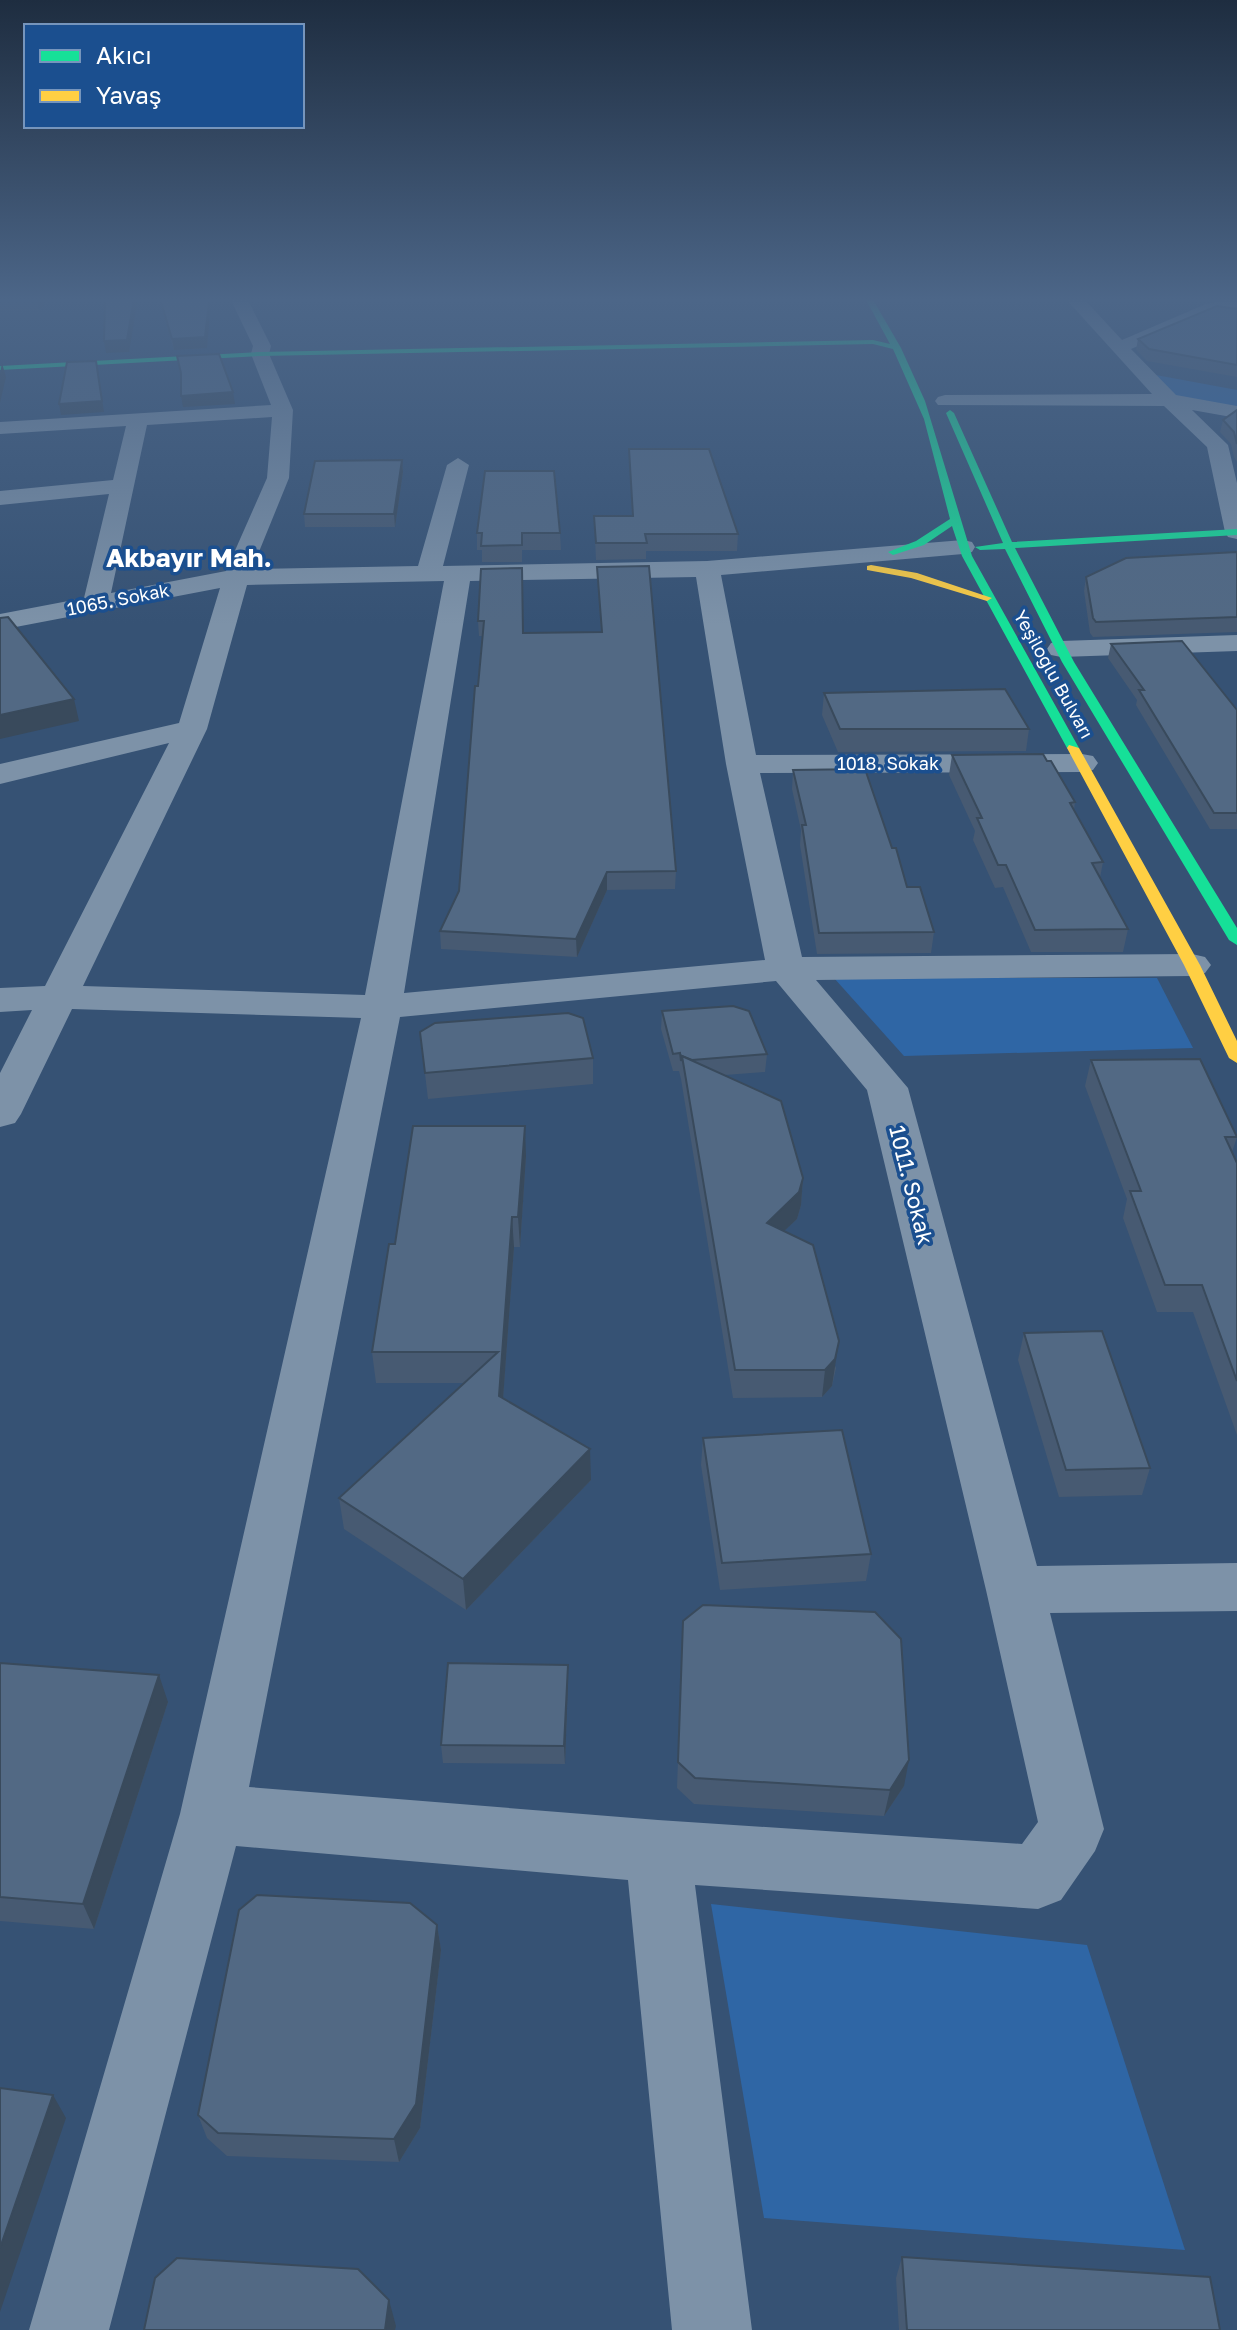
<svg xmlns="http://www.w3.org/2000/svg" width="1237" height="2330" font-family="'Golos Text',sans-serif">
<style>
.green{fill:#2f66a5}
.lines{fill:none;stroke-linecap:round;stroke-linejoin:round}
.street{fill:#7d92a8;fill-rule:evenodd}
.fast{fill:#16e098;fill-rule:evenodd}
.slow{fill:#ffcf43;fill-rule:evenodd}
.wall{fill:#475a72}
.shaded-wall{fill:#394a5c}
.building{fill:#526984;stroke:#394a5c;stroke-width:2}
.labels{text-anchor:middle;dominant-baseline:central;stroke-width:7;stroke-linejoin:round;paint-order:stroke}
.far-street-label{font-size:18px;fill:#fff;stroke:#1b4f8f}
.street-label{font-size:22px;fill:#fff;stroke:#1b4f8f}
.far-district-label{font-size:26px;font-weight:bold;fill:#fff;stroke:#1b4f8f}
</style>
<rect width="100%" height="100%" fill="#365274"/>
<g class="green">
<polygon points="1156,375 1237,390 1237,408 1174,396"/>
<polygon points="834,978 1157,978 1193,1048 904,1056"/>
<polygon points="711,1904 1087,1945 1185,2250 764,2218"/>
</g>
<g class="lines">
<g class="street">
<path d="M230,298H247L271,346L269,354L293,410L289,478L252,569L418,566L447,465L458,458L469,465L443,566L707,561L963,540L972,542L975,547L972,552L963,554L721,575L756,755L1082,754L1093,756L1098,763L1093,770L1082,772L760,773L802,957L1192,954L1205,957L1211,965L1205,973L1192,976L816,980L908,1088L1037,1566L1237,1563V1611L1050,1613L1104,1829L1095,1851L1061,1900L1038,1909L695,1885L752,2330H672L628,1880L236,1846L109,2330H29L180,1814L361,1018L72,1009L21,1114L15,1123L0,1127V1073L32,1010L0,1012V988L45,986L169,743L0,784V764L179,723L220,588L0,630V614L84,598L109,494L0,505V491L113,480L126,426L0,434V422L271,405L251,354L253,346ZM272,417L267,478L226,571L111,593L147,425ZM696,577L726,764L765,960L404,993L470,581ZM444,581L365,995L83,986L207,729L247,585ZM776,981L867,1090L986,1590L1038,1822L1022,1844L658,1820L249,1787L400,1017Z"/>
<polygon points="1065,298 1083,298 1122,340 1206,304 1237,298 1237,307 1218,312 1131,349 1176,395 1237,406 1237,418 1192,410 1228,445 1237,483 1237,539 1228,537 1225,532 1207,447 1164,406 938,405 935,401 938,397 945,395 1152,394"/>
<polygon points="1237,635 1237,651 1061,657 1051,655 1047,649 1051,643 1061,641"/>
</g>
<g class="fast">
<polygon points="865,298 872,298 901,348 925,401 972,556 1079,748 1077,751 1067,748 962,556 952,526 924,545 893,555 888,552 916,541 950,519 924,419 893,349 873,344 260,356 0,370 0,366 260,352 873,340 890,344"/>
<polygon points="950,410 954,413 1012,542 1237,529 1237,535 1015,548 1074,662 1237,928 1237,945 1229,940 1062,662 1005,549 980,550 975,547 1003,543 946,413"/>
</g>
<g class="slow">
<polygon points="871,565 917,573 992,598 987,601 911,578 867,570 867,566"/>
<polygon points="1069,745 1079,748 1200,965 1237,1041 1237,1063 1229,1058 1184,965 1067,748"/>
</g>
</g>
<g class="wall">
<polygon points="0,298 49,298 39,310 0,311"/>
<polygon points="159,298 206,298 210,312 207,348 174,350"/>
<polygon points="1237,309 1237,377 1147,361 1136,350 1138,339"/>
<polygon points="1237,410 1237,462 1234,457 1231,444 1220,432 1223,420"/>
<polygon points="629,449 738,534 737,551 646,551 646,559 596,560 594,516 632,516"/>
<polygon points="402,460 403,472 395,527 305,527 304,514"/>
<polygon points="477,533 560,533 561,550 522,550 522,562 482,562 482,550 477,550"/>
<polygon points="1237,552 1237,632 1093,637 1090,633 1084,591 1086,577"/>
<polygon points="597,567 676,871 675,889 607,890 577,957 441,949 440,931 459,891 482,636 479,636 478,621 481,569 523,633 601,632"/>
<polygon points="1111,644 1237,710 1237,829 1210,829 1136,705 1137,700 1108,658"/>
<polygon points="824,693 1029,729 1026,751 838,752 822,715"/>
<polygon points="952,755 1075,802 1074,810 1103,862 1100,878 1128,929 1123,952 1031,952 1003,887 995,888 973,840 975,831 949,775"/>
<polygon points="793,770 907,887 934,932 931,953 817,954 800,845 801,830 792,789"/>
<polygon points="662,1011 767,1054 765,1072 725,1075 803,1178 801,1205 797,1219 784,1231 836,1368 832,1386 822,1397 733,1398 681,1079 679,1071 673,1071 661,1029"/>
<polygon points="420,1032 593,1058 593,1084 428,1099"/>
<polygon points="1091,1060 1237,1137 1232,1152 1237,1163 1237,1435 1193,1312 1157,1312 1123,1218 1127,1199 1085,1086"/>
<polygon points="526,1156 520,1247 514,1247 503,1398 591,1480 466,1610 344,1529 339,1498 464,1383 376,1383 372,1352 395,1244"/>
<polygon points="1024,1333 1150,1468 1142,1495 1059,1497 1018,1360"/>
<polygon points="703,1438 871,1554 866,1581 720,1590 701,1465"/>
<polygon points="683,1621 904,1786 884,1816 694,1804 677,1788"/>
<polygon points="0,1663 168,1702 94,1929 0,1921"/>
<polygon points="568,1665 568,1683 565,1764 443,1763 441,1745"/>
<polygon points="437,1925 441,1950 420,2128 399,2162 227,2156 207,2138 198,2115"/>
<polygon points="902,2257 1220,2330 899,2330 896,2278"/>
</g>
<g class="shaded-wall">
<polygon points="37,298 49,298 39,310 37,299"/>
<polygon points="134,298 138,298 129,352 106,353 104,341"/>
<polygon points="209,302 210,312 207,348 174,350 172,339"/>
<polygon points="2,363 6,377 0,403 0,374"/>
<polygon points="98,372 104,412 61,415 59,404"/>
<polygon points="233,392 235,404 183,407 181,396"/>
<polygon points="402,460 403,472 395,527 394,514"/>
<polygon points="74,699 79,721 0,739 0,715"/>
<polygon points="607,872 607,890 577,957 576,939"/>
<polygon points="525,1126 526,1156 520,1247 518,1217"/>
<polygon points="803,1178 801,1205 797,1219 765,1249 767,1223"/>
<polygon points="512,1217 514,1247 501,1427 499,1396"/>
<polygon points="839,1341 832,1386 822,1397 825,1370"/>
<polygon points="590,1449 591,1480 466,1610 463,1579"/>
<polygon points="568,1665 568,1683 565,1764 564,1746"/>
<polygon points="159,1675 168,1702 94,1929 83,1904"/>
<polygon points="909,1760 904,1786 884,1816 890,1790"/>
<polygon points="437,1925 441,1950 420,2128 399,2162 394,2139"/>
<polygon points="53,2095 66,2118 0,2312 0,2248"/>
<polygon points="389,2300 396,2326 395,2330 385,2330"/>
</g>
<g class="building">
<polygon points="0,298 37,298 0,299"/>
<polygon points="105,298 134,298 127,340 104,341"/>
<polygon points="160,298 206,298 209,302 205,337 172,339"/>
<polygon points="1217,306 1237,309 1237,365 1149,349 1138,339"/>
<polygon points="219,354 233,392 181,396 181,373 177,356"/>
<polygon points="96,361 102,401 59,404 67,362"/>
<polygon points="1237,410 1237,444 1234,432 1223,420"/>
<polygon points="629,449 709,449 738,534 645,534 647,543 596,543 594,516 633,516"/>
<polygon points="402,460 394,514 304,514 315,461"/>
<polygon points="485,471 554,471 560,533 522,533 522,545 481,546 482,533 477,533"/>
<polygon points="1237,552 1237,617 1096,622 1093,618 1086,577 1126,558"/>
<polygon points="649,566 676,871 607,872 576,939 440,931 459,891 475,686 478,686 484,621 478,621 481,569 522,568 523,633 602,632 597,567"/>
<polygon points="8,617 74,699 0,715 0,618"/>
<polygon points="1182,641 1237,710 1237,813 1214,813 1139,690 1144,690 1111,644"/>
<polygon points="1005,689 1029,729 840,729 824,693"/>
<polygon points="1043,754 1047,761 1051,761 1075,802 1070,803 1103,862 1092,863 1128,929 1035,930 1006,865 998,865 977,818 982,818 952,755"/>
<polygon points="865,769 892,848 896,848 907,887 920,887 934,932 819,933 802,825 806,825 793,770"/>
<polygon points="733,1006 749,1011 767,1054 692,1060 682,1056 681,1061 680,1053 673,1054 662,1011"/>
<polygon points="568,1013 583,1018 593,1058 425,1073 420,1032 435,1023"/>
<polygon points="682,1056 781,1101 803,1178 799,1192 767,1223 813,1245 839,1341 835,1359 825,1370 735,1370"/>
<polygon points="1200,1059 1237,1137 1225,1137 1237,1163 1237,1381 1202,1285 1165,1285 1130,1191 1141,1191 1091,1060"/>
<polygon points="413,1126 525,1126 518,1217 512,1217 499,1396 590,1449 463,1579 339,1498 498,1352 372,1352 389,1244 395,1244"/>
<polygon points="1102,1331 1150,1468 1066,1470 1024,1333"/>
<polygon points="842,1430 871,1554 722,1563 703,1438"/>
<polygon points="703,1605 875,1612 901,1639 909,1760 890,1790 695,1778 678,1762 683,1621"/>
<polygon points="0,1663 159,1675 83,1904 0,1897"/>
<polygon points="448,1663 568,1665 564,1746 441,1745"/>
<polygon points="257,1895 410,1903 437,1925 416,2104 394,2139 218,2133 198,2115 239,1910"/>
<polygon points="0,2088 53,2095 0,2248"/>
<polygon points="902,2257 1210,2277 1220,2330 907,2330"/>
<polygon points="177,2258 358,2269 389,2300 385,2330 144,2330 155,2278"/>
</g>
<linearGradient id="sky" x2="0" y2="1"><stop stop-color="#1e2d40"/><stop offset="0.48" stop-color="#4c6688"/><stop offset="1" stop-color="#4c6688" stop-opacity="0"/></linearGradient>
<rect width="1237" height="624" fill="url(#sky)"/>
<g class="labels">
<g class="far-street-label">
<text transform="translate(118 599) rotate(-11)">1065. Sokak</text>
<text transform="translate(1054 674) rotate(61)">Yeşiloğlu Bulvarı</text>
<text x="888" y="763">1018. Sokak</text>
</g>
<g class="street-label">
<text transform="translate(912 1185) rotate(76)">1011. Sokak</text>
</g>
<g class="far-district-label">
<text x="189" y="557">Akbayır Mah.</text>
</g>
</g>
<rect x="24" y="24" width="280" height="104" fill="#1b4f8f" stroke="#7695bc" stroke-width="2"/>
<rect x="40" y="50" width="40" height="12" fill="#16e098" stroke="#7695bc" stroke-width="2"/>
<text x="96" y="64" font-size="24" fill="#ffffff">Akıcı</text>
<rect x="40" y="90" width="40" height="12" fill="#ffcf43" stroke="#7695bc" stroke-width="2"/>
<text x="96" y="104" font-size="24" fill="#ffffff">Yavaş</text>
</svg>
